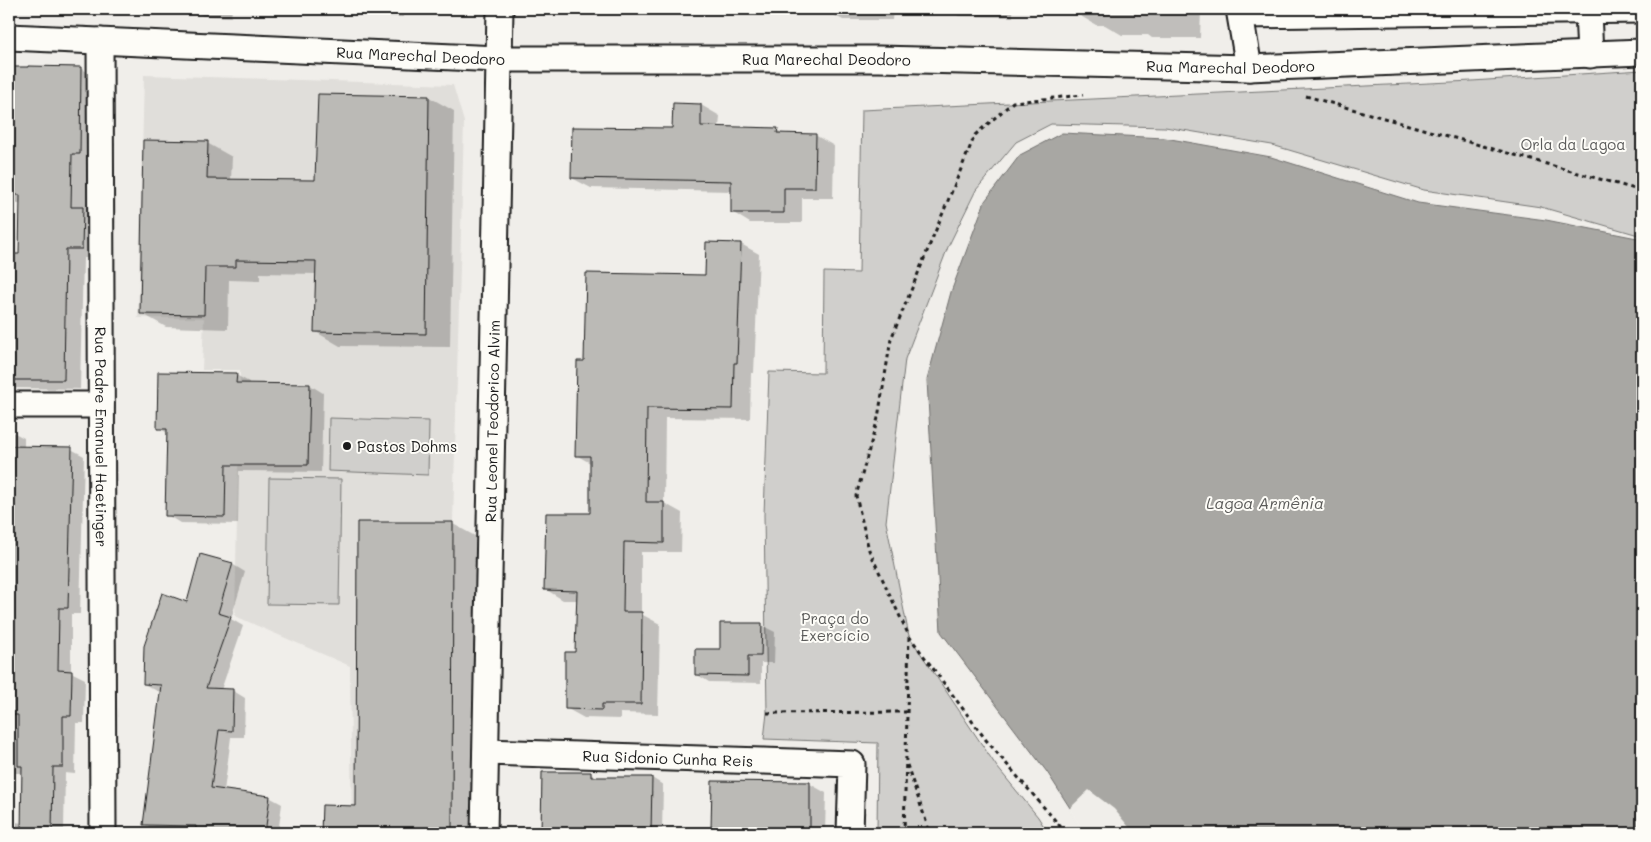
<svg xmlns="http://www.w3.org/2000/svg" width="1651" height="842" font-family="Mali,sans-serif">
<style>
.built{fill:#e0deda}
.green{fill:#d0cfcc;stroke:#767674}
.water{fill:#a8a7a3;stroke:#706f6d}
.pier{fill:#f0eeea}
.shadow{fill:#0003}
.building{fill:#bbbab6;stroke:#1c1c1c}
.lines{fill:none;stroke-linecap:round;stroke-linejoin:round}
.minor-casing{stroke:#1c1c1c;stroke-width:29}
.path{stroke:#1c1c1c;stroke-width:3;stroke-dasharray:4 4;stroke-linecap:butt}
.minor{stroke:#fdfcf7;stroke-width:25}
.poi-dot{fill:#1c1c1c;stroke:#fdfcf7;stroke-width:2}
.labels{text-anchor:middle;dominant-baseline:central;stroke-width:4;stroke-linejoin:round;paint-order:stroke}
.street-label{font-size:15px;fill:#1c1c1c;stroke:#fdfcf7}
.park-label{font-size:15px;fill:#5b5b5a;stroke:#fdfcf7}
.poi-label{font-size:15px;fill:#1c1c1c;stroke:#fdfcf7;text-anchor:start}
.water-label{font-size:16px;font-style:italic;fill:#5b5b59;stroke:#fdfcf7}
</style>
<rect width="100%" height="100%" fill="#f0eeea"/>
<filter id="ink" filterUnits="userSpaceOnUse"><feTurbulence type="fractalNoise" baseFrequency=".02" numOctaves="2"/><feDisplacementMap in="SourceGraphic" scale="10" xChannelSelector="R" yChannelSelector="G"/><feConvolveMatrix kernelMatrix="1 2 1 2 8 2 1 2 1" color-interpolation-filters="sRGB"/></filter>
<g filter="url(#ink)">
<polygon class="built" points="144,75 453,85 464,122 453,522 452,833 352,833 350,666 235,616 240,370 202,370 204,318 138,318"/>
<g class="green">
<polygon points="1642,70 1642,236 1541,207 1424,190 1272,145 1165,127 1051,124 1016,142 976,190 948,247 905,359 886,522 909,636 997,767 1038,817 1048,833 877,833 878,743 764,739 767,713 764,515 769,372 823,373 824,272 859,273 862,110 1472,81"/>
<polygon points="329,418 429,421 428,475 328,471"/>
<polygon points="269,478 341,479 339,605 267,604"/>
</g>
<polygon class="water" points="1062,133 1165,138 1271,157 1418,203 1546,220 1642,239 1642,833 1086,833 1047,772 941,632 927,380 951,292 985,201 1020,155"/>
<polygon class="pier" points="1089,790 1114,809 1134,833 1083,833 1069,809"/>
<g class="shadow">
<polygon points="191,9 403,9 403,17 355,15 352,13 232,10 231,17 203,16"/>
<polygon points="830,9 893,9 892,20 843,20 830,13"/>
<polygon points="946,9 1013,9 1013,17 959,16"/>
<polygon points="1079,9 1201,9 1200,38 1152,38 1148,35 1122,35 1105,25 1096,25 1079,15"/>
<polygon points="9,68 80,68 97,77 88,162 87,211 99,218 98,258 83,258 80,389 9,388 9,256 21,256 21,204 9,203"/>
<polygon points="319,95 429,97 454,111 450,347 340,346 316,332 317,274 260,273 260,281 229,280 228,329 166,327 141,313 207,143 232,157 231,180 317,182"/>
<polygon points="674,105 701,105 720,116 719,128 777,130 786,135 815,135 834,146 833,198 802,198 802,223 750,223 732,212 732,191 591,188 572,178 673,130"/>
<polygon points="741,244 759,254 754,373 751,373 750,419 665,418 664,503 682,513 681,552 641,552 641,614 660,624 658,714 620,713 620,719 584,718 566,708 577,654 578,600 563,600 545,589 591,515 592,464 576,455 586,362 707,276"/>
<polygon points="236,375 249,382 249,384 310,385 323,393 321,472 239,471 238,524 180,523 167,515 169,434 159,428"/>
<polygon points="9,430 24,438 24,448 71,449 84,456 80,614 71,614 71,672 85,679 84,723 76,723 75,774 65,773 64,829 67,830 67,833 9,833 9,828 15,828 15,822 22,823 23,773 9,773"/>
<polygon points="453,524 475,536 474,833 323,833 323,807 358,807"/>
<polygon points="232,564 245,572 231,619 243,626 221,690 232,690 245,698 244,737 231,737 224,791 269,797 282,804 278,833 157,832 144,824 161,691 157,691 144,684 188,603"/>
<polygon points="761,625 775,632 774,663 761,663 761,683 709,682 696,674 721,650"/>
<polygon points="543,773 591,774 598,778 652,778 663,785 662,833 542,833"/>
<polygon points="713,782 810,784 826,793 825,833 714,833 712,830"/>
</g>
<g class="building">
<polygon points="28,66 81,67 80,154 72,154 71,207 83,207 82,249 66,249 64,380 9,380 9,254 19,254 20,197 20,195 9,195 9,67 28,67"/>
<polygon points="318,94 429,96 426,334 314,332 316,261 236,260 236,267 205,267 204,315 140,314 143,140 208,141 207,179 315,180"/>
<polygon points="673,103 701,104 701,126 778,128 777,133 816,134 815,188 784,188 784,213 731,213 731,181 571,178 572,127 672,128"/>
<polygon points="706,242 741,243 737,363 734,363 733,409 647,408 646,502 664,502 664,543 624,542 623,612 642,612 641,704 602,704 602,710 565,709 565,652 575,652 577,591 544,590 546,513 590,513 590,456 575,456 577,361 584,361 586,273 705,275"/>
<polygon points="158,372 237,373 236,383 310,384 308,465 226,465 225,517 165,516 167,429 157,429"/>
<polygon points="9,446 72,447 68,608 59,608 58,670 72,671 71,716 63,716 63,767 53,767 52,833 21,833 22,766 18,766 18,715 9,715 11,607 9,607"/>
<polygon points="357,522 453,522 452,833 321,833 322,805 356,806"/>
<polygon points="200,554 233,563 218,613 231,617 206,688 233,689 232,731 219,730 211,788 270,796 265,833 196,833 196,826 143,825 161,685 143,684 144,646 162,593 187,602"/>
<polygon points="720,623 762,623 761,656 748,656 748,676 695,675 695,649 720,649"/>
<polygon points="542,772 591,772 591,777 652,777 651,833 541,833"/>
<polygon points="712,781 810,782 810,832 711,830"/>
</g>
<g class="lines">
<g class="minor-casing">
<g id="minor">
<polyline points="1239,9 1249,68"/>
<polyline points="1588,11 1590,55"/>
<polyline points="1241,15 1642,10"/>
<path id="s1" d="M9,37L498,59H879L1249,68L1642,52"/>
<path id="s2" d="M100,41L103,833"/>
<polyline points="9,405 101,405"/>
<path id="s3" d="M486,752L852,764L850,833"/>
<path id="s4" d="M484,833L500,9"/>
</g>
</g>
<g class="path">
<polyline points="1306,96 1642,191"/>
<polyline points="767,713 906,712"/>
<polyline points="907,765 930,833"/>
<polyline points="904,833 909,636"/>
<polyline points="1066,833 986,740 909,636 869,550 856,496 878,418 891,339 975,135 1013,102 1083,95"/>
</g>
<use href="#minor" class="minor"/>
</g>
</g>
<circle class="poi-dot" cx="347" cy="446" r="5"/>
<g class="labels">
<g class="street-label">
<text stroke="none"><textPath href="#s1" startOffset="412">Rua Marechal Deodoro</textPath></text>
<text stroke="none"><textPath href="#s1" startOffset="818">Rua Marechal Deodoro</textPath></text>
<text stroke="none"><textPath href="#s1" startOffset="1222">Rua Marechal Deodoro</textPath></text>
<text stroke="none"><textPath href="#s4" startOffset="412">Rua Leonel Teodorico Alvim</textPath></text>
<text stroke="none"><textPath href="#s2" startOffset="396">Rua Padre Emanuel Haetinger</textPath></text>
<text stroke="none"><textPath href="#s3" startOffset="182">Rua Sidonio Cunha Reis</textPath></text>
</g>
<g class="park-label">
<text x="1573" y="144">Orla da Lagoa</text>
<text x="835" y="618">Praça do<tspan x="835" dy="17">Exercício</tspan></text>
</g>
<g class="poi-label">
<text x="357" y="446">Pastos Dohms</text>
</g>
<g class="water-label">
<text x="1265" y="502">Lagoa Armênia</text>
</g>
</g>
<rect width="1651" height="842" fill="none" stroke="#fdfcf7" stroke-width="30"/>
<rect x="15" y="15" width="1621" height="812" fill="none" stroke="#1c1c1c" stroke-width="2" filter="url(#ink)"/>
</svg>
